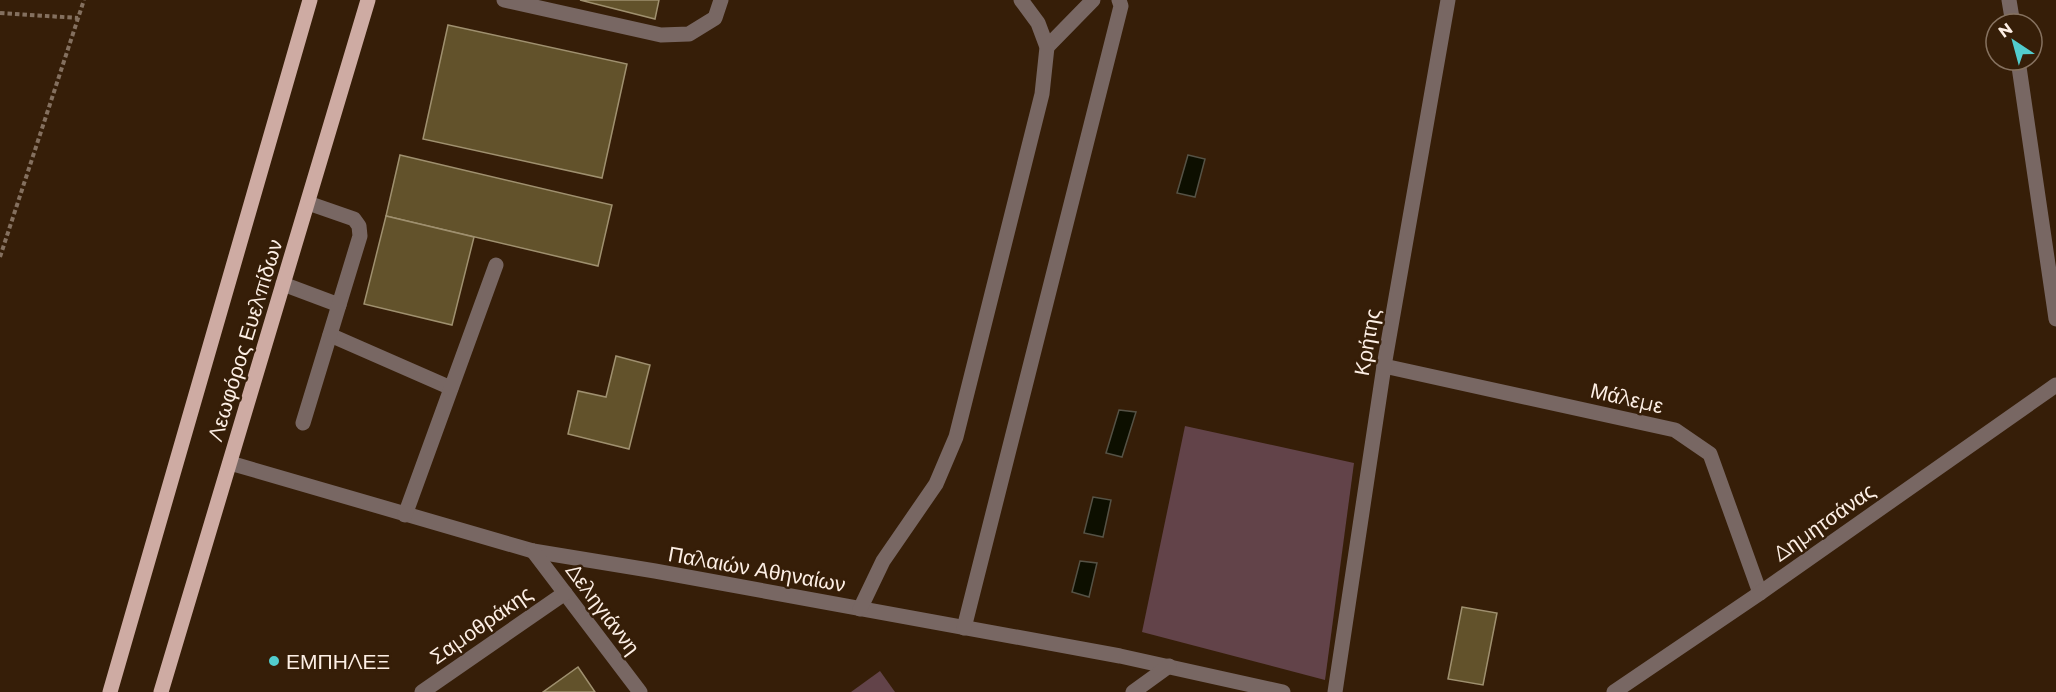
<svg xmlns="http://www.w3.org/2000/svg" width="2056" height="692" font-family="Montserrat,sans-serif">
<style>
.green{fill:#624349}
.water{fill:#0d0f00;stroke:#555245;stroke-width:1.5}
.building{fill:#62522b;stroke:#9f906f;stroke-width:1.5}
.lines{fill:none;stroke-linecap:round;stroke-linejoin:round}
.path{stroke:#84705f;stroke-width:4;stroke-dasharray:4.5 3;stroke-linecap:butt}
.minor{stroke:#786763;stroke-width:15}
.major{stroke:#ceaba3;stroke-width:15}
.poi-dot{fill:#52cdce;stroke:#361e08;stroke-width:2}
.labels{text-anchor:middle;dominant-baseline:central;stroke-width:5;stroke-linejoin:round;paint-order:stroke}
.street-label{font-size:21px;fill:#fdefe5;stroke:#361e08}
.poi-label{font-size:21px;fill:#fdefe5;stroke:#361e08;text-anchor:start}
</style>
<rect width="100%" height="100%" fill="#361e08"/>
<g class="green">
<polygon points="1185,426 1354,463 1325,680 1142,632"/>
<polygon points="880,671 895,692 851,692"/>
</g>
<g class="water">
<polygon points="1188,155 1205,159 1195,197 1177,193"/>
<polygon points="1119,410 1136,412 1122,457 1106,453"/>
<polygon points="1093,497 1111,500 1103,537 1084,533"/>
<polygon points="1080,561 1097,563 1089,597 1072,592"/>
</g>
<g class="building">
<polygon points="580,0 659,0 655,19"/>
<polygon points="448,25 627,64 602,178 423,139"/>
<polygon points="400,155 612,205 598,266 386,216"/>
<polygon points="386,216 474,237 452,325 364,304"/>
<polygon points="616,356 650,365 629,449 568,434 578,391 606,397"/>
<polygon points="1462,607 1497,613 1483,685 1448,679"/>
<polygon points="578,667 595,692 543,692"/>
</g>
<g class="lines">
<g class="path">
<polyline points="0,13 78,18"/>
<polyline points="0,257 84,0"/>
</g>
<g class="minor">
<polyline points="504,0 661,35 689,34 715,18 721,0"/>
<polyline points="2009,0 2013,24"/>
<polyline points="1047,47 1093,0"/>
<polyline points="2018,60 2056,319"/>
<polyline points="283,284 339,305"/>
<polyline points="330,335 451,388"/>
<polyline points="1384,366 1675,430 1710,454 1760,593"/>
<polyline points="303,423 360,236 359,226 354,219 308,203"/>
<polyline points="230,463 533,551 655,571 1120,656 1283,692"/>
<polyline points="405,515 496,265"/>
<polyline points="533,551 640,692"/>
<polyline points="860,609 883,561 936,484 956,437 1042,94 1047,47 1038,23 1021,0"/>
<polyline points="964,628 1121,6 1119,0"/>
<polyline points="422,692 565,593"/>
<polyline points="1133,692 1169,666"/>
<polyline points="1335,692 1384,366 1448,0"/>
<polyline points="1614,692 1760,593 2056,385"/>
</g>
<g class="major">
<polyline points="110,692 310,0"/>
<polyline points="161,692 368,0"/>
</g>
</g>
<circle class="poi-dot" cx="274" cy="661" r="6"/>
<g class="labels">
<g class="street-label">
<text transform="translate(245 340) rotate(-73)">Λεωφόρος Ευελπίδων</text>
<text transform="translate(1367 342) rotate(-80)">Κρήτης</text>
<text transform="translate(1627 398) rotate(13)">Μάλεμε</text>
<text transform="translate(1824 522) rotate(-35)">Δημητσάνας</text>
<text transform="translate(757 569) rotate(10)">Παλαιών Αθηναίων</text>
<text transform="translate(603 609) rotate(53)">Δεληγιάννη</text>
<text transform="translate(481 625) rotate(-35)">Σαμοθράκης</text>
</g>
<g class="poi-label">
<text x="286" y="661">ΕΜΠΗΛΕΞ</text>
</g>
</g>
<g transform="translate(2014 42) rotate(324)"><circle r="28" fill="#361e08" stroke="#867260" stroke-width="1.5"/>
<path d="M0-4.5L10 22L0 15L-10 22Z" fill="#52cdce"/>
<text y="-9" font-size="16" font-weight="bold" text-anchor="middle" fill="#fdefe5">N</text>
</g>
</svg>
